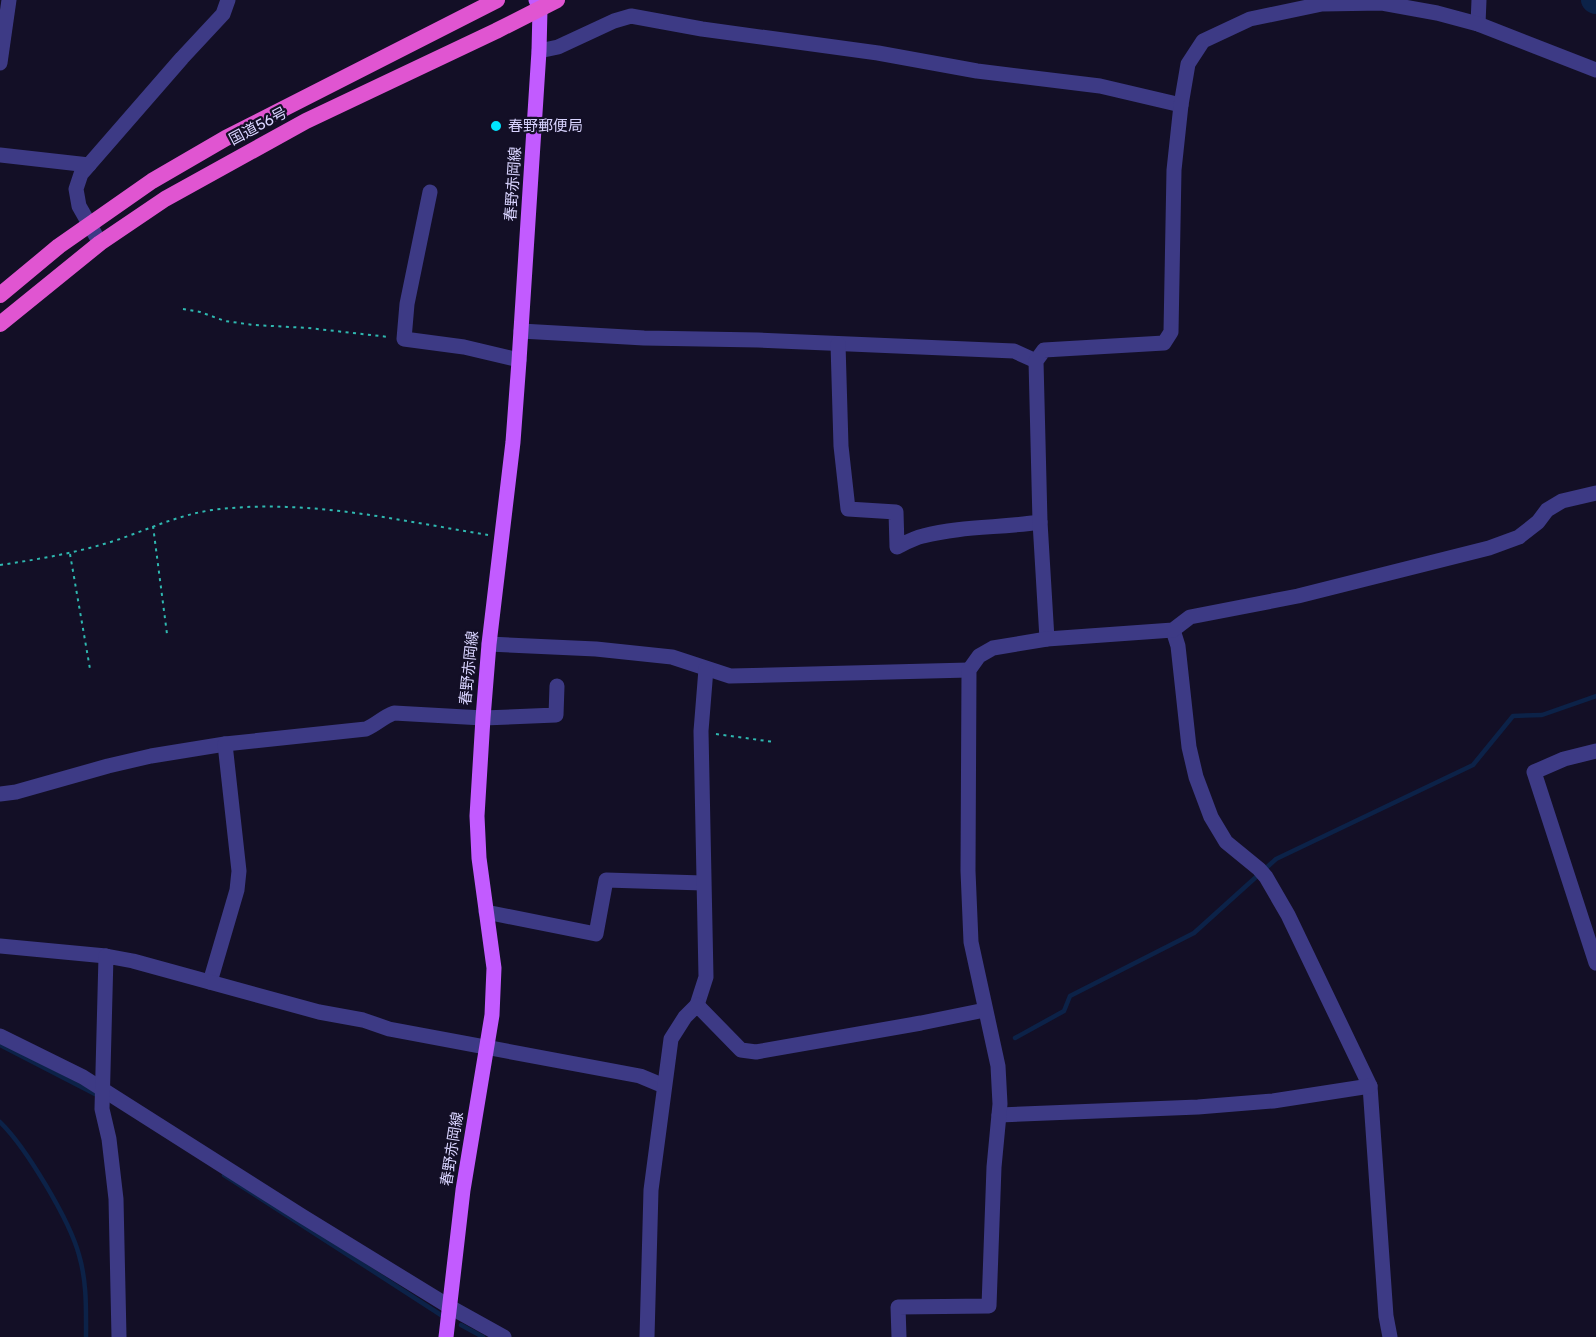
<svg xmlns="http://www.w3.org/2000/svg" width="1596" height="1337" font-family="Rubik,'Noto Sans JP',sans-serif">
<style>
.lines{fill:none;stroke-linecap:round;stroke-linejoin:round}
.stream{stroke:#0c2248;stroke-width:4.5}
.river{stroke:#0c2248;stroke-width:26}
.path{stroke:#2fb8b0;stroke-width:2;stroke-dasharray:3 4.5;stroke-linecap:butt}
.minor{stroke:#3d3a85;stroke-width:15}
.primary{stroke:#c25bff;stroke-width:15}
.trunk{stroke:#e055d1;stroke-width:16}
.poi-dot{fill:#00e5ff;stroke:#130f26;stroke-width:2}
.labels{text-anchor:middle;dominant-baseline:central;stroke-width:4.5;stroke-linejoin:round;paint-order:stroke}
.street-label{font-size:15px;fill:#d9d4ff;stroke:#130f26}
.poi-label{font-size:15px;fill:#d9d4ff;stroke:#130f26;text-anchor:start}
</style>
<rect width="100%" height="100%" fill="#130f26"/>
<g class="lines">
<g class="stream">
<polyline points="1015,1038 1064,1011 1070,996 1194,933 1276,859 1473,765 1513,716 1542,715 1596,696"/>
<polyline points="0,1045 95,1094"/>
<path d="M0,1122C26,1147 70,1221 79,1255C87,1282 86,1309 86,1337"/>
<polyline points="224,1175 441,1315"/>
<polyline points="461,1325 483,1337"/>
</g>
<polyline class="river" points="1594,0 1596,1"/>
<g class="path">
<polyline points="183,309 200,312 225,321 254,325 308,328 389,337"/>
<polyline points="153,526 167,634"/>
<polyline points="70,554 90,669"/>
<path d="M0,565C41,559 81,552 120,539C151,528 179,515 212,510C305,498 397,520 488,535"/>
<polyline points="716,734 774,742"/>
</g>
<g class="minor">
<polyline points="1478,24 1479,0"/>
<polyline points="539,51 558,47 614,21 631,16 702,29 878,53 977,71 1100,86 1181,105"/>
<polyline points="0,63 9,0"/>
<polyline points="0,155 89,165"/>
<polyline points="430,192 407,304 404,339 464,347 519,360"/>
<polyline points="100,243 79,206 76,189 81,174 182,58 223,14 228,0"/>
<polyline points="521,331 644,338 758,340 1014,351 1036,361"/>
<path d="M838,344L841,446L848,509L896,512L897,547C905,543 914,538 923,536C961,526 1001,528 1040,522"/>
<polyline points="1173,630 1178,646 1189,747 1196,777 1211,817 1226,842 1259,869 1266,877 1288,915 1370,1086 1386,1316 1390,1337"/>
<polyline points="1047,639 1040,522 1036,361 1044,350 1164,343 1171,332 1174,170 1181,105 1188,64 1203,41 1250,19 1322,4 1382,3 1437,13 1478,24 1596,70"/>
<polyline points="489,644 596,649 672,657 730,676 969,670"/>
<polyline points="1596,751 1564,759 1534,772 1596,963"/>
<polyline points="0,794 16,792 108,766 151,756 225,744"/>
<polyline points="486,912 596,934 606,880 703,883"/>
<polyline points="0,946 106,956"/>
<path d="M210,982L237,890L239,871L225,744L366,729C377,724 383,717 394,713L483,718L556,715L557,686"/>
<polyline points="697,1005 706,977 701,731 706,669"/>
<polyline points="0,1036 83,1077 302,1216 450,1307 504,1337"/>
<polyline points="999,1115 1198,1107 1273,1101 1370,1086"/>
<polyline points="119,1337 116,1199 109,1139 102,1109 106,956 133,961 319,1012 363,1020 389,1029 640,1076 664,1086"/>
<polyline points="647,1337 651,1190 671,1039 685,1017 697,1005 741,1050 756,1052 921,1023 985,1010"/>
<polyline points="899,1337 898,1307 989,1306 994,1167 1000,1104 998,1066 971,942 968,871 969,670 979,656 993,648 1047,639 1173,630 1190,617 1298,596 1489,548 1519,537 1538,522 1547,510 1562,501 1596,493"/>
</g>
<polyline class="primary" points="446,1337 463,1190 492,1015 494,968 479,858 477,816 483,718 489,644 513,442 519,361 539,51 540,9 536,0"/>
<g class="trunk">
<polyline points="0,295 59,246 152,181 226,138 497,0"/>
<polyline points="0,324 100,243 165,199 306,121 496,31 557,0"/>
</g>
</g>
<circle class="poi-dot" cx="496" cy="126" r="6"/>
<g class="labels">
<g class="street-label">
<text transform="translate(258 126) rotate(-28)">国道56号</text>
<text transform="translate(513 184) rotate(-86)">春野赤岡線</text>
<text transform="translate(469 668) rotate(-84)">春野赤岡線</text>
<text transform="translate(452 1149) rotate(-81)">春野赤岡線</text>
</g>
<g class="poi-label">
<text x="508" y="126">春野郵便局</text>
</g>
</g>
</svg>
